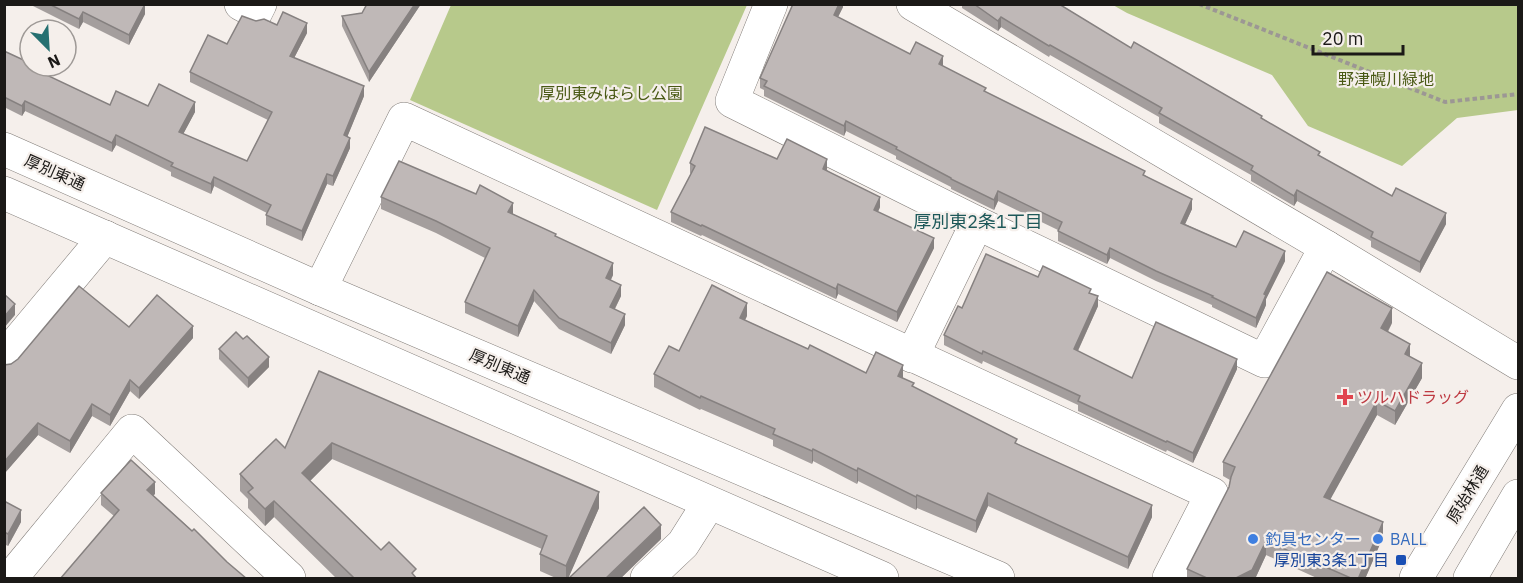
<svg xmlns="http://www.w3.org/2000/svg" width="1523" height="583" font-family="'IBM Plex Sans','Noto Sans JP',sans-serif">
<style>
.green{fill:#b7c98b}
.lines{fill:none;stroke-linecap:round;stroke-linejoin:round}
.minor-casing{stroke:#817c78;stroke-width:34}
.path{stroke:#9c9794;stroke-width:4;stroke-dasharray:4.5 3;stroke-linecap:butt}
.minor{stroke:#fff;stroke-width:33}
.wall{fill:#a49e9d}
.shaded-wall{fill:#868180}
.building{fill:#bfb8b7;stroke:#868180;stroke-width:1.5}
.health-dot{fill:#e0444e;stroke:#f5efeb;stroke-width:2}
.shop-dot{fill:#3f7fe0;stroke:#f5efeb;stroke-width:2}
.transit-dot{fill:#1a4fb4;stroke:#f5efeb;stroke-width:2}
.labels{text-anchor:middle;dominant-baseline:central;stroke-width:4.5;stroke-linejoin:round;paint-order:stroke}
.park-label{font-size:16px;fill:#495914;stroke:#f5efeb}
.street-label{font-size:16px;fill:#1b1917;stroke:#f5efeb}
.health-label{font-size:16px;fill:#be3a42;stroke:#f5efeb;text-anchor:start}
.shop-label{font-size:16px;fill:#366cbe;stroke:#f5efeb;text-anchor:start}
.transit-label{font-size:16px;fill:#164399;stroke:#f5efeb;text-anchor:end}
.neighbourhood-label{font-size:18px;fill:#1d5859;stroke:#f5efeb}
</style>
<rect width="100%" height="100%" fill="#f5efeb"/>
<g class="green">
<polygon points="451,5 451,4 747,5 657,210 410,100"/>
<polygon points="1113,5 1518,5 1518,110 1457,118 1402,166 1308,126 1272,75 1127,13"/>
</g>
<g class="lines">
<g class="minor-casing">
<g id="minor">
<polyline points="241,4 256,12 260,4"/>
<polyline points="771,4 732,101 977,223 1264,361 1326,247"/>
<polyline points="913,4 1326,247 1518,363"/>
<polyline points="4,149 320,289 998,578"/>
<polyline points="4,193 882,578"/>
<polyline points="320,289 404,119 1212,494 1169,578"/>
<polyline points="912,356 977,223"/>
<polyline points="4,358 105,237"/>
<polyline points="11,578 132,431 289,578"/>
<polyline points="647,578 683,544 709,503"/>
<polyline points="1416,578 1518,410"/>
<polyline points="1470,578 1518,496"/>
</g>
</g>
<polyline class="path" points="1199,4 1445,102 1518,94"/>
<use href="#minor" class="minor"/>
</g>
<g class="wall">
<polygon points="29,4 145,4 145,14 129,45 83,22 79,29"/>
<polygon points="367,4 421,4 369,82 342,26 342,16 362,13"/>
<polygon points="843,4 843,7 838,17 910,54 943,66 986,92 1145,175 1192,209 1185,224 1236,247 1285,261 1266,299 1266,305 1256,328 1212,307 1212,305 1156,281 1110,258 1107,264 1058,241 1058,230 998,201 994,210 951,189 951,187 896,159 896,156 846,131 844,136 764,96 764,90 760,88 760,78"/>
<polygon points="962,4 1059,4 1131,48 1262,118 1320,156 1392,196 1446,224 1420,273 1371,247 1371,241 1297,201 1294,206 1251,181 1251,175 1159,123 1159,117 1050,55 1049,57 1001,27 998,31 962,8"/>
<polygon points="256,21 307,33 294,58 364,96 347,137 350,148 333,186 327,184 302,241 266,225 266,215 267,213 214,186 211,194 171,176 171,172 116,145 112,152 25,111 22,116 4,107 4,51 40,72 110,105 148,106 195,112 183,134 247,161 268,120 190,82 190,72"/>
<polygon points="777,159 827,169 827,170 880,207 878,212 934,248 897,322 838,294 836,299 702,235 701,236 671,222 671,212 691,174 690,173 690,163"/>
<polygon points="381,197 513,214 556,236 613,275 611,280 621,296 615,309 625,325 611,354 559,329 534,301 518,337 465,313 465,302 485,258 436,233 381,209"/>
<polygon points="1038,277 1091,293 1098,306 1078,351 1132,378 1237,369 1193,463 1167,450 1166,452 1078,411 1078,405 983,361 982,364 944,345 944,335 962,308"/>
<polygon points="747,316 745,320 808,349 866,373 903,377 903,378 914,387 1152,517 1128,569 988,506 976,533 917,508 916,510 858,481 857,484 813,461 812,464 773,446 773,440 701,409 700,410 654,387 654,374 679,351"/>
<polygon points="1392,323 1388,332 1410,357 1422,378 1395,425 1377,415 1330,499 1383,537 1365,579 1319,579 1266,555 1255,579 1187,579 1187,569 1229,487 1230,480 1223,476 1223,462"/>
<polygon points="129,327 193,338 139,399 130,391 110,426 92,416 70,453 38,435 4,474 4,365 11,364"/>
<polygon points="219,349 269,367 248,388 219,359"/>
<polygon points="319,371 599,508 568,578 661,539 620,579 558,579 540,571 540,554 542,549 332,459 310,481 381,550 417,579 337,579 274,517 265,526 248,508 248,499 240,491 240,474 285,448"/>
<polygon points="101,493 155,494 153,495 227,562 114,516 101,505"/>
<polygon points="4,501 21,522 8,546 4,544"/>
</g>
<g class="shaded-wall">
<polygon points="145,4 145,14 129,45 129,35"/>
<polygon points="415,4 421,4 369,82 369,72"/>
<polygon points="839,4 843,4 843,7 834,25 834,15"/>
<polygon points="83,12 83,22 79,29 79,19"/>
<polygon points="1001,17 1001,27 998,31 998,21"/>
<polygon points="307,23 307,33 290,66 290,56"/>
<polygon points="943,56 943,66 939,64"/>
<polygon points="364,86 364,96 344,145 344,135"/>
<polygon points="25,101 25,111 22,116 22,106"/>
<polygon points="195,102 195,112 179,142 179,132"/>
<polygon points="846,121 846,131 844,136 844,126"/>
<polygon points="116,135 116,145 112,152 112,143"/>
<polygon points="350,138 350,148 333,186 333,176"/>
<polygon points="827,159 827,169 823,178 823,169"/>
<polygon points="327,174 327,184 302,241 302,231"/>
<polygon points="214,177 214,186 211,194 211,184"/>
<polygon points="1297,190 1297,201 1294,206 1294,196"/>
<polygon points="998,191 998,201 994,210 994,200"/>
<polygon points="880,197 880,207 874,220 874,210"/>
<polygon points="1192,199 1192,209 1181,233 1181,223"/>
<polygon points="513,203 513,214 508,224 508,212"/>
<polygon points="1446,213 1446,224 1420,273 1420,262"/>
<polygon points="934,238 934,248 897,322 897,312"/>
<polygon points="1110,248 1110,258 1107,264 1107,255"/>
<polygon points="1285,251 1285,261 1266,299 1266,305 1256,328 1256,318 1264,294"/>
<polygon points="613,263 613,275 606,289 606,278"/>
<polygon points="838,284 838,294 836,299 836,289"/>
<polygon points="621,285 621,296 610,318 610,307"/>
<polygon points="534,290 534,301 518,337 518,326"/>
<polygon points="1098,296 1098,306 1074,359 1074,349"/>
<polygon points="747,303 747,316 740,330 740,318"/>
<polygon points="15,304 15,315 4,328 4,317"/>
<polygon points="1392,308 1392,323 1381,343 1381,328"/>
<polygon points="625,314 625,325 611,354 611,343"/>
<polygon points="193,326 193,338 139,399 139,388"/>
<polygon points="1410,344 1410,359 1405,354"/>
<polygon points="269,357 269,367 248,388 248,378"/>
<polygon points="1237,359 1237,369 1193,463 1193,453"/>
<polygon points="1422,363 1422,378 1395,425 1395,411"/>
<polygon points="903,365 903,377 898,388 898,376"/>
<polygon points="130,380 130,391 110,426 110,415"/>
<polygon points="1377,401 1377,415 1324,511 1324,497"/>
<polygon points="92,404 92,416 70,453 70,441"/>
<polygon points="38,423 38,435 4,474 4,462"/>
<polygon points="332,443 332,459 302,489 302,473"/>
<polygon points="813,449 813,461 812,464 812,451"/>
<polygon points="858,468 858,481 857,484 857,471"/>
<polygon points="155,482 155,494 147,501 147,490"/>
<polygon points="599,492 599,508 568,579 566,579 566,566"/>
<polygon points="988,493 988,506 976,533 976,521"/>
<polygon points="917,495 917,508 916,510 916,497"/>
<polygon points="274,501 274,517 265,526 265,509"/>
<polygon points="1152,505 1152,517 1128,569 1128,557"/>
<polygon points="21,510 21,522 8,546 8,534"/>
<polygon points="1383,522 1383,537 1365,579 1358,579"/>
<polygon points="661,525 661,539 620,579 605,579"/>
<polygon points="1266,541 1266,555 1255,579 1234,579"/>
</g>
<g class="building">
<polygon points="49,4 145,4 129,35 83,12 79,19"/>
<polygon points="367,4 415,4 369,72 342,16 362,13"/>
<polygon points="793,4 839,4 834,15 910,54 916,42 943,56 939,64 986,88 984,91 1145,171 1143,175 1192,199 1181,223 1236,247 1244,231 1285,251 1264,294 1266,295 1256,318 1212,297 1213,296 1156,271 1110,248 1107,255 1058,231 1062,222 998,191 994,200 951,179 951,178 896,149 897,147 846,121 844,126 764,86 767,81 760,78"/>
<polygon points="974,4 1059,4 1131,48 1134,42 1262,116 1261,118 1320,152 1318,155 1392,196 1396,188 1446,213 1420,262 1371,237 1373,232 1297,190 1294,196 1251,170 1253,166 1159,113 1162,108 1050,45 1049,46 1001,17 998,21"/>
<polygon points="283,12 307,23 290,56 364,86 344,135 350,138 333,176 327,174 302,231 266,215 271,205 214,177 211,184 171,166 173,163 116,135 112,143 25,101 22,106 4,97 4,51 30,63 30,66 37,66 40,67 38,71 110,105 116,91 148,106 159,84 195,102 179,132 247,161 272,112 190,72 208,35 227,44 242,16 256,21 264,19 277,25"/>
<polygon points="705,127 777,159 787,139 827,159 823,169 880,197 874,210 934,238 897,312 838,284 836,289 702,225 701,226 671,212 695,166 690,163"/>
<polygon points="399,161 476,194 480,185 513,203 508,212 556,234 555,236 613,263 606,278 621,285 610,307 625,314 611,343 559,318 534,290 518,326 465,302 490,248 436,221 381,197"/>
<polygon points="986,254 1038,277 1043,266 1091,289 1089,293 1098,296 1074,349 1132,378 1156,322 1237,359 1193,453 1167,441 1166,442 1078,401 1080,396 983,351 982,354 944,335 958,306 962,308"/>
<polygon points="1327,272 1392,308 1381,328 1410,344 1405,354 1422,363 1395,411 1377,401 1324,497 1383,522 1358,579 1353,579 1266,541 1252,570 1234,579 1209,579 1187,569 1229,487 1231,477 1235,467 1223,462"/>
<polygon points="712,285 747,303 740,318 808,349 810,345 866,373 876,352 903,365 898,376 914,383 912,386 1017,439 1015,443 1152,505 1128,557 988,493 976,521 917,495 916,497 858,468 857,471 813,449 812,451 773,434 775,429 701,396 700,398 654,374 669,346 679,351"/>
<polygon points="79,286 129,327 157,295 193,326 139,388 130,380 110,415 92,404 70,441 38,423 4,462 4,365 11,364 18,359"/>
<polygon points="4,294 15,304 4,317"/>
<polygon points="236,332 243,339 247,336 269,357 248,378 219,349"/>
<polygon points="319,371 599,492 566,566 540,554 547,536 332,443 302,473 381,550 389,542 416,569 412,573 417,579 352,579 353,577 274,501 265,509 248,492 253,488 240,474 276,439 285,448"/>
<polygon points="131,460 155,482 147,490 192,531 194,529 227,562 247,579 60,579 119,510 101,493"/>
<polygon points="4,501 21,510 8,534 4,532"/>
<polygon points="644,507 661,525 605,579 568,579"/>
</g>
<path class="health-dot" d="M1342 388h6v6h6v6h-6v6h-6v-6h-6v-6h6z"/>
<g class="shop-dot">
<circle cx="1253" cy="539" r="6"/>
<circle cx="1378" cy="539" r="6"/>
</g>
<rect class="transit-dot" x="1395" y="554" width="12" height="12" rx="3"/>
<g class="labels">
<g class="park-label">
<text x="1386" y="79">野津幌川緑地</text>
<text x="611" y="93">厚別東みはらし公園</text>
</g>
<g class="street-label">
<text transform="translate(55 172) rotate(24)">厚別東通</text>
<text transform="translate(500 366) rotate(23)">厚別東通</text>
<text transform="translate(1467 494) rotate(-59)">原始林通</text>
</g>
<g class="health-label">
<text x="1357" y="397">ツルハドラッグ</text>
</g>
<g class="shop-label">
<text x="1265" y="539">釣具センター</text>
<text x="1390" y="539">BALL</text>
</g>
<g class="transit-label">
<text x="1389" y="560">厚別東3条1丁目</text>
</g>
<g class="neighbourhood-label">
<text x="978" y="221">厚別東2条1丁目</text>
</g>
</g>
<rect width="1523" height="583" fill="none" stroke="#1b1917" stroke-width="12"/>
<g transform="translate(48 48) rotate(156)"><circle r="28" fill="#f5efeb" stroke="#9e9996" stroke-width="1.5"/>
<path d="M0-4.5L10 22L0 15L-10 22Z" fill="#257071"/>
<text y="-9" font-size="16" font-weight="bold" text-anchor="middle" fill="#1b1917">N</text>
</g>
<path d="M1313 45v9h90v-9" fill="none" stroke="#1b1917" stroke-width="3"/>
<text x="1322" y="45" font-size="18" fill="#1b1917" stroke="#f5efeb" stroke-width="4.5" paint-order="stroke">20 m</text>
</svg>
